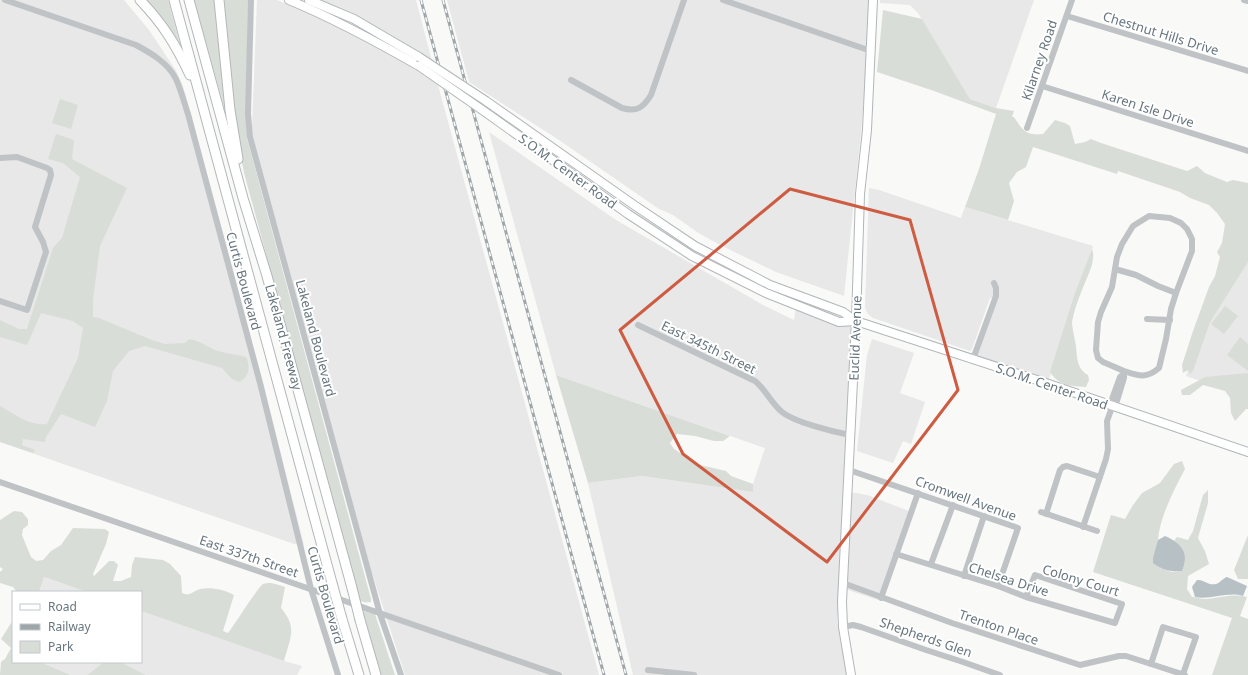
<svg xmlns="http://www.w3.org/2000/svg" width="1248" height="675" font-family="'Noto Sans',sans-serif">
<style>
.built{fill:#e7e8e7}
.green{fill:#d9ddd7}
.water{fill:#b7c1c5}
.lines{fill:none;stroke-linecap:round;stroke-linejoin:round}
.major-casing{stroke:#b1b6b9;stroke-width:10}
.highway-casing{stroke:#b3b7b9;stroke-width:11}
.minor{stroke:#bfc3c6;stroke-width:6}
.major{stroke:#fff;stroke-width:8}
.highway{stroke:#fff;stroke-width:9}
.rail-casing{stroke:#9fa6aa;stroke-width:3}
.rail{stroke:#fff;stroke-width:1.5;stroke-dasharray:4.5;stroke-linecap:butt}
.major-bridge-casing{stroke:#b1b6b9;stroke-width:10;stroke-linecap:butt}
.highway-bridge-casing{stroke:#b3b7b9;stroke-width:11;stroke-linecap:butt}
.major-bridge{stroke:#fff;stroke-width:8}
.highway-bridge{stroke:#fff;stroke-width:9}
.marked{fill:none;stroke:#ce5c42;stroke-width:3;stroke-linejoin:round}
.labels{text-anchor:middle;dominant-baseline:central;stroke-width:4;stroke-linejoin:round;paint-order:stroke}
.street-label{font-size:13px;fill:#67767e;stroke:#fff}
</style>
<rect width="100%" height="100%" fill="#f9f9f7"/>
<g class="built">
<polygon points="0,0 124,0 149,30 175,69 183,86 260,371 304,545 294,544 0,442"/>
<polygon points="257,0 277,0 343,28 391,54 438,85 599,675 405,675 371,570 253,138 252,127"/>
<polygon points="321,0 416,0 432,61 384,31 337,7"/>
<polygon points="447,0 870,0 868,53 861,133 844,296 776,272 718,244 697,232 673,215 659,209 559,140 469,82"/>
<polygon points="880,0 1034,0 996,108 970,99 918,13 910,5 880,3"/>
<polygon points="489,132 616,220 763,305 794,320 796,307 855,323 840,596 837,621 847,675 633,675 588,483 642,476 753,492 753,484 765,448 556,375"/>
<polygon points="869,188 879,190 961,218 965,207 1093,246 1048,382 975,358 996,299 990,298 972,349 970,351 873,318 868,314 865,308"/>
<polygon points="1247,199 1248,200 1248,397 1186,376"/>
<polygon points="872,339 914,353 900,393 925,402 911,444 903,441 893,463 857,451 867,355"/>
<polygon points="850,492 867,495 909,511 878,600 845,589"/>
<polygon points="44,577 87,592 39,592"/>
<polygon points="141,611 284,661 302,666 297,675 146,675 121,662 141,662"/>
<polygon points="40,662 104,662 87,675 71,675"/>
</g>
<g class="green">
<polygon points="142,0 168,0 183,56"/>
<polygon points="194,0 215,0 226,100 227,113 226,114"/>
<path d="M222,0H248L247,138L371,599V602C364,603 361,602 357,597L276,299L266,254L244,173L240,153L237,131Z"/>
<path d="M883,10L922,19L970,99L996,108L1014,111L1012,117H1014C1023,131 1026,136 1043,134L1055,120L1065,123L1070,126L1075,144L1085,142L1091,139L1101,143L1187,171L1197,166L1205,173L1227,182L1233,180L1248,183V262L1210,322L1193,371L1190,374L1188,370L1183,373L1182,365L1193,331L1209,287L1215,276L1220,257L1217,252L1222,243L1225,224L1217,213L1209,205L1190,198L1180,192L1118,171L1117,174L1033,147L1026,167L1017,172L1009,183L1014,201L1008,220L965,207L979,169L996,114L934,91L877,72Z"/>
<polygon points="60,99 78,105 71,129 52,123"/>
<path d="M56,134L71,139L74,141L72,159L127,188L100,246L93,300V317L99,318L152,340L165,344L185,343L189,339C200,340 208,348 218,351C227,354 236,354 246,357C251,367 249,377 239,382L232,379L222,368L145,346L129,351L113,371L107,401L95,427L61,414L46,437L45,442L23,439L22,445L35,450L33,453L0,442V406C15,414 29,426 47,424L78,358L83,328L73,321L41,313L27,345L0,337V320L19,329H27L53,248L62,238L80,177L63,163L48,159Z"/>
<path d="M1092,249C1095,256 1092,266 1089,273C1083,288 1075,305 1072,322C1072,327 1075,340 1076,346C1077,358 1077,369 1088,375L1089,380L1086,387C1071,386 1059,386 1050,372L1074,296Z"/>
<polygon points="1225,306 1238,316 1224,334 1211,324"/>
<polygon points="1240,337 1248,344 1248,371 1227,355"/>
<polygon points="1248,373 1248,409 1246,409 1235,421 1231,413 1230,398 1225,391 1203,385 1190,395 1182,395 1181,390 1205,377"/>
<polygon points="556,375 730,436 723,441 714,441 695,436 677,434 670,443 674,449 700,465 726,471 731,476 753,484 753,492 642,476 588,483"/>
<path d="M1182,461L1185,469C1174,490 1160,516 1158,540C1157,549 1159,559 1160,568L1172,572L1182,571C1188,558 1184,550 1174,541L1177,537L1188,540L1193,531L1203,495L1208,490V503L1198,538L1205,551L1209,564L1188,576L1187,589L1192,597C1196,597 1201,599 1205,599C1220,598 1232,593 1247,597L1240,616L1248,619V675H1212L1232,618L1093,572L1111,515L1125,519L1133,505L1142,493L1160,483L1174,464Z"/>
<path d="M14,511L22,512L28,519V525L23,529L22,535L31,557L36,561L43,560L51,551L61,545L73,528L105,529L109,532L106,544L93,574L94,576L109,561H114L118,565L113,581H121L131,577L132,565L135,557L163,560L170,564L181,576L182,593C190,597 193,591 200,589C211,587 225,590 234,595L223,631L228,633C235,624 258,587 263,584C270,581 279,585 285,587L281,608C298,628 290,638 284,661L141,611V592H87L44,577L39,592H17L13,587L0,583V572L3,569L0,567V520Z"/>
<polygon points="1248,535 1248,579 1238,579 1234,570"/>
<polygon points="360,610 375,614 395,675 379,675"/>
<polygon points="13,620 13,662 40,662 71,675 0,675 1,662 5,659 11,648 1,639"/>
<polygon points="104,662 121,662 146,675 87,675"/>
</g>
<g class="water">
<path d="M1165,536C1181,543 1190,553 1182,571C1170,572 1162,570 1153,563V558L1158,540Z"/>
<path d="M1227,577L1247,586L1243,596C1228,591 1212,600 1195,597L1192,587L1197,580C1204,579 1208,586 1216,584C1220,583 1223,578 1227,577Z"/>
</g>
<g class="lines">
<g class="major-casing">
<g id="major">
<path d="M289,0C335,19 377,42 419,66"/>
<polyline points="309,0 354,19 419,57"/>
<polyline points="486,101 634,205 695,246 770,285 843,312 856,321 1043,382 1248,452"/>
<polyline points="488,114 628,214 692,256 766,293 839,322 856,321"/>
<polyline points="851,675 843,627 842,602 856,321 860,194 867,130 873,0"/>
</g>
</g>
<g class="highway-casing">
<g id="highway">
<path d="M140,0C163,24 176,45 190,75"/>
<polyline points="174,0 332,583"/>
<polyline points="189,0 243,198 267,276 352,588"/>
<polyline points="219,0 230,110 238,159"/>
<polyline points="342,619 359,675"/>
<polyline points="360,620 376,675"/>
</g>
</g>
<g class="minor">
<path d="M5,0L136,45C151,53 168,63 176,79C181,90 184,102 188,114L260,383L311,589L338,675"/>
<polyline points="251,0 248,114 250,137 380,614 401,675"/>
<polyline points="723,0 871,51"/>
<polyline points="1244,0 1248,1"/>
<polyline points="1067,16 1248,71"/>
<path d="M571,80L622,108C637,112 643,108 651,95L684,0"/>
<polyline points="1042,86 1248,151"/>
<polyline points="1027,128 1072,0"/>
<polyline points="0,158 17,157 47,168 50,170 51,175 35,227 43,242 46,252 27,310 0,301"/>
<polyline points="1115,269 1136,275 1158,286 1176,293"/>
<polyline points="1147,319 1170,320"/>
<path d="M638,325L755,381C766,390 771,403 782,412C794,422 834,432 850,435"/>
<polyline points="973,359 996,296 996,288 994,283"/>
<polyline points="1114,402 1112,399 1120,377 1123,374"/>
<polyline points="849,470 1018,528 998,586"/>
<polyline points="0,482 559,675"/>
<polyline points="1041,512 1097,531"/>
<polyline points="1046,514 1060,470 1063,467 1067,466 1100,477"/>
<path d="M1083,527L1106,459L1108,449L1107,421L1114,402L1117,401L1124,378V371L1103,362L1098,358L1096,350L1098,322L1101,312L1112,287L1117,257L1122,244L1133,226L1149,216L1170,218L1181,223L1187,229L1192,239V251L1176,293L1171,309L1166,339L1159,368C1146,379 1139,376 1124,371"/>
<polyline points="896,554 998,586 1026,597 1115,623 1122,604 1035,575 1026,597"/>
<polyline points="931,564 953,505"/>
<polyline points="964,576 984,516"/>
<polyline points="843,583 952,623 1080,665 1119,656 1126,656 1151,664"/>
<polyline points="881,598 918,493"/>
<polyline points="843,627 853,625 861,627 926,650 963,662 1000,675"/>
<polyline points="648,670 694,675"/>
<polyline points="1183,674 1196,637 1163,627 1151,664 1185,675"/>
</g>
<use href="#major" class="major"/>
<use href="#highway" class="highway"/>
<g class="rail-casing">
<g id="rail">
<polyline points="421,0 604,675"/>
<polyline points="443,0 626,675"/>
</g>
</g>
<use href="#rail" class="rail"/>
<g class="major-bridge-casing">
<g id="major-bridge">
<polyline points="419,57 486,101"/>
<polyline points="419,66 488,114"/>
</g>
</g>
<g class="highway-bridge-casing">
<g id="highway-bridge">
<polyline points="332,583 342,619"/>
<polyline points="352,588 360,620"/>
</g>
</g>
<use href="#major-bridge" class="major-bridge"/>
<use href="#highway-bridge" class="highway-bridge"/>
</g>
<path class="marked" d="M790,189L910,220L958,390L827,562L683,454L620,330Z"/>
<g class="labels">
<g class="street-label">
<text transform="translate(1161 33) rotate(17)">Chestnut Hills Drive</text>
<text transform="translate(1039 60) rotate(-71)">Kilarney Road</text>
<text transform="translate(1148 108) rotate(18)">Karen Isle Drive</text>
<text transform="translate(568 171) rotate(36)">S.O.M. Center Road</text>
<text transform="translate(244 281) rotate(75)">Curtis Boulevard</text>
<text transform="translate(284 337) rotate(75)">Lakeland Freeway</text>
<text transform="translate(316 338) rotate(75)">Lakeland Boulevard</text>
<text transform="translate(855 338) rotate(-88)">Euclid Avenue</text>
<text transform="translate(709 347) rotate(26)">East 345th Street</text>
<text transform="translate(1052 386) rotate(19)">S.O.M. Center Road</text>
<text transform="translate(966 498) rotate(20)">Cromwell Avenue</text>
<text transform="translate(249 556) rotate(19)">East 337th Street</text>
<text transform="translate(1009 579) rotate(18)">Chelsea Drive</text>
<text transform="translate(1081 580) rotate(17)">Colony Court</text>
<text transform="translate(326 595) rotate(74)">Curtis Boulevard</text>
<text transform="translate(999 627) rotate(19)">Trenton Place</text>
<text transform="translate(926 637) rotate(19)">Shepherds Glen</text>
</g>
</g>
<rect x="12" y="591" width="130" height="72" fill="#ffffff" stroke="#c2c8cb"/>
<rect x="20" y="604" width="20" height="6" fill="#ffffff" stroke="#c2c8cb"/>
<text x="48" y="611" font-size="12" fill="#67767e">Road</text>
<rect x="20" y="624" width="20" height="6" fill="#9fa6aa" stroke="#c2c8cb"/>
<text x="48" y="631" font-size="12" fill="#67767e">Railway</text>
<rect x="20" y="641" width="20" height="12" fill="#d9ddd7" stroke="#c2c8cb"/>
<text x="48" y="651" font-size="12" fill="#67767e">Park</text>
</svg>
